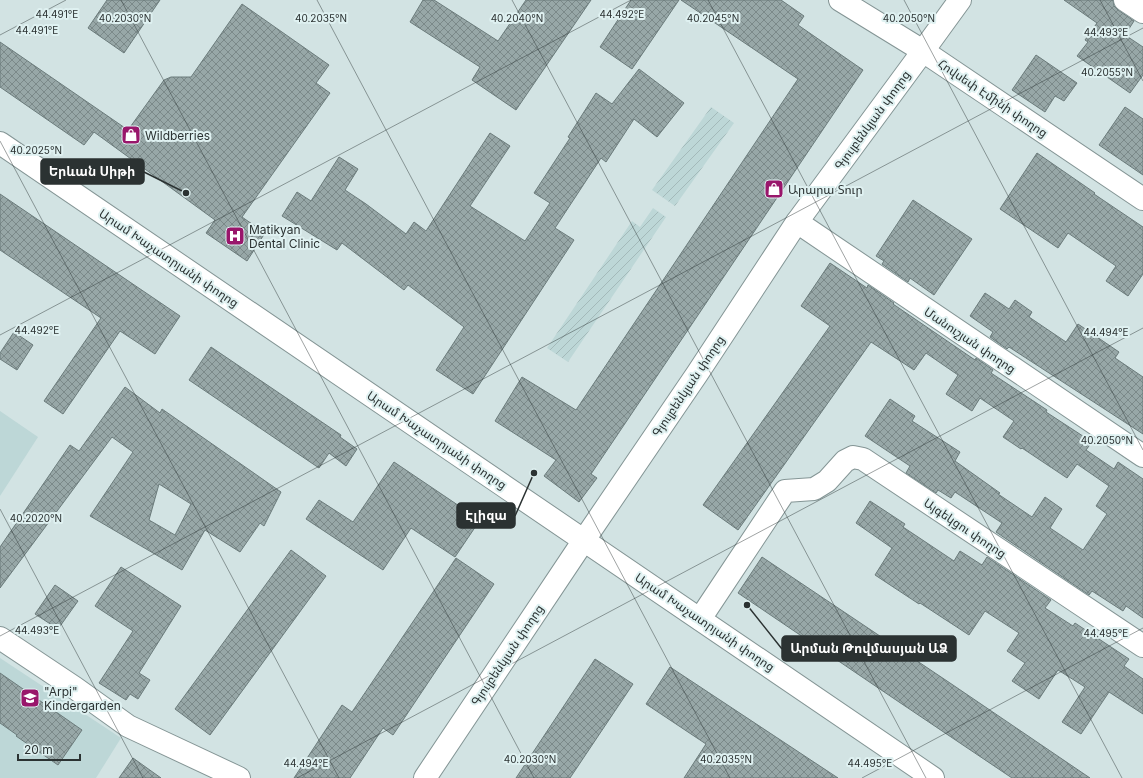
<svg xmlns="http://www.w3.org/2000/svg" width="1143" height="778" font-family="Inter,'Noto Sans Armenian',sans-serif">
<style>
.built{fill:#bdd7d7}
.industrial{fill:url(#industrial-furrows)}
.building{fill:url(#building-cross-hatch);stroke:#6b7b7b;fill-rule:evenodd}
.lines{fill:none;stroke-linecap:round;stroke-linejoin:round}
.minor-casing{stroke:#849595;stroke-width:24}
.tertiary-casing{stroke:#849595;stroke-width:24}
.minor{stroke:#fff;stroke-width:22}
.tertiary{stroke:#fff;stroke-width:22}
.ticks{fill:none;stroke:#2b3232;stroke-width:1;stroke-opacity:0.45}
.labels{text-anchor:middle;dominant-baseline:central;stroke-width:4;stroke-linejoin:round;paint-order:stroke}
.street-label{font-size:12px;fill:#2b3232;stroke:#dff1f1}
.poi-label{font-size:12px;fill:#2b3232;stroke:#dff1f1;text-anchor:start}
.ticks-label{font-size:10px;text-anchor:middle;fill:#2b3232;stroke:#dff1f1;stroke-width:4;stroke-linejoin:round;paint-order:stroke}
.leader{fill:none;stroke:#2b3232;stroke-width:1.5}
.callout-dot{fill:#2b3232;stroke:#dff1f1;stroke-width:1.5}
.callout{fill:#2b3232;stroke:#2b3232;stroke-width:1.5}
.callout-label{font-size:13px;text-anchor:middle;font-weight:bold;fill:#fff}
</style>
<defs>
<pattern id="industrial-furrows" width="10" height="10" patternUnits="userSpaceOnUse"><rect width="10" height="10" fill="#bdd7d7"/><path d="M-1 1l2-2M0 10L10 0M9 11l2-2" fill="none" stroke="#a3b9b9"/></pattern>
<pattern id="building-cross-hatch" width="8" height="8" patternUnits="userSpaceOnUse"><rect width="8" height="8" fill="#97a7a7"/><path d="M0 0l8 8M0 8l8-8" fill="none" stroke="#7b8989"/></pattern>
</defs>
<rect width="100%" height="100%" fill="#d2e3e3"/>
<g class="built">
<polygon points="0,411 38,437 0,496"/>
<polygon points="0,658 121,738 96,778 0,778"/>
</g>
<g class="industrial">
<polygon points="711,107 734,123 675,206 652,190"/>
<polygon points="653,208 666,217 568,362 547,348 632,221 640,227"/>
</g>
<g class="building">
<polygon points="107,0 160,0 124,53 88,28"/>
<polygon points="423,0 434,0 498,41 526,0 591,0 516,110 472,80 480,67 410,22"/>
<polygon points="631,0 679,0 632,69 600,47"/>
<polygon points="681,0 781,0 804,16 798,25 863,70 591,474 597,478 579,502 544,476 556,460 495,421 522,377 576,410 798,79"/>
<polygon points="1064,0 1113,0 1114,6 1118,10 1134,21 1125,35 1143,47 1143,75 1130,93 1077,56 1088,42 1085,40 1097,23"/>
<polygon points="242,4 329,65 316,83 330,93 242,217 265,233 247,261 206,233 215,220 94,132 84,145 0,87 0,42 128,130 164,80 171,77 191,77"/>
<polygon points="1036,55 1077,83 1064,101 1055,96 1045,112 1012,90"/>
<polygon points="639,69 684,103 657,137 634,119 606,162 601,158 555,228 574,240 473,394 436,370 464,327 408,285 404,290 342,243 337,250 282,216 297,192 311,201 339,157 358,169 345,190 366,204 406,234 414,222 426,231 490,133 510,146 470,206 525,241 550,203 534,193 570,138 568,137 596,93 612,104"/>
<polygon points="1125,107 1143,119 1143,175 1099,145"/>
<polygon points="1037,153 1095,193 1094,194 1143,227 1143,274 1128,296 1106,281 1116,266 1068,233 1058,248 1000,209"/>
<polygon points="0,194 180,316 155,354 120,331 63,414 44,401 101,318 0,250"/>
<polygon points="913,200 972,239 934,295 910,278 908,282 882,264 884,261 876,256"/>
<polygon points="830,263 867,288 868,285 894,303 893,304 975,360 976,358 993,370 991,373 1047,410 1046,412 1092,442 1086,450 1114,469 1118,462 1143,479 1143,618 1126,606 1123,611 1092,591 1089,595 996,532 1002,523 955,492 951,498 938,490 936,493 906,473 910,466 865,436 890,399 915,416 912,421 960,452 955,461 1000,493 998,494 1032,517 1045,497 1062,509 1050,528 1083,550 1107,514 1096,506 1109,486 1077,464 1067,478 1022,448 1021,449 1003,437 1014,421 980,398 972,411 946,394 958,375 926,353 914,370 871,342 738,530 703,505 830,326 801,306"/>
<polygon points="985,293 1009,309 1015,300 1032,312 1029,317 1066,342 1078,324 1119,352 1115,358 1143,377 1143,434 1009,347 1007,349 990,337 993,332 970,316"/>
<polygon points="14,332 33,345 17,370 0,359 0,353"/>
<polygon points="211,347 341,435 340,437 357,449 346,466 329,453 319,468 189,380"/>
<path d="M125,387L160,413L162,409L281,492L264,526L260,523L240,552L205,530L182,570L90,516L133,452L112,437L0,588V547L70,445L79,451ZM159,484L191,504L175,535L149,520Z"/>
<polygon points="394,462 480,520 455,557 411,528 383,570 306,519 319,500 353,522"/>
<polygon points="870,501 905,524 903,527 954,561 960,551 982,565 987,557 1051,600 1045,608 1073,626 1075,623 1129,659 1124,666 1143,679 1143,714 1109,692 1081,734 1062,722 1085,687 1058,670 1039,699 1012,681 1025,663 1007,651 1019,633 985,611 969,635 920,603 919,604 875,575 892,548 856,523"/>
<polygon points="291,550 326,576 210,735 175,709"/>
<polygon points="762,557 950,683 1090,778 1012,778 899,702 738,593"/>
<polygon points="456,558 494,584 393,735 383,728 350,778 294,778 342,705 352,712"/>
<polygon points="121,567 181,606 139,673 150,680 138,699 130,694 126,700 99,683 133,631 95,606"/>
<polygon points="55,585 78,601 58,629 35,614"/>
<polygon points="595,659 633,684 570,778 516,778"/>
<polygon points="670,667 838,778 684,778 706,744 646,704"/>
<polygon points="0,673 82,730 58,765 16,736 17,735 0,723"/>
<polygon points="133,758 161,778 119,778"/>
</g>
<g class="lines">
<g class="minor-casing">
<g id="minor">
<polyline points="840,0 923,51 960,0"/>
<polyline points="1125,0 1143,12"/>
<polyline points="797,222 1143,456"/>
<polyline points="700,619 785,491 814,489 827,481 845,461 853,457 863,459 1143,646"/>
<polyline points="0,638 75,688 128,726 239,778"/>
</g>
</g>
<g class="tertiary-casing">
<g id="tertiary">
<polyline points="0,143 933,778"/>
<polyline points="425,778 584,540 697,374 797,222 923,51 1143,199"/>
</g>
</g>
<use href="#minor" class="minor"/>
<use href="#tertiary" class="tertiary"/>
</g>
<path class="ticks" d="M121,0L534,778M317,0L730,778M512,0L926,778M708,0L1122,778M904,0L1143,450M1100,0L1143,81M0,35L66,0M0,141L339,778M0,335L631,0M0,509L143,778M0,636L1143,28M297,778L1143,328M862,778L1143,628"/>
<defs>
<g id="shop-square" transform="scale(1)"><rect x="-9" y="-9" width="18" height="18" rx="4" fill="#99166b" stroke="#dff1f1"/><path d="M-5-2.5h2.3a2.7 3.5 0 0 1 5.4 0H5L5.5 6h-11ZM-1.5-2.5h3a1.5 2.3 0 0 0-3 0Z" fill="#fff"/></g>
<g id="hospital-square" transform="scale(1)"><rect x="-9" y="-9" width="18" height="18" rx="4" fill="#99166b" stroke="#dff1f1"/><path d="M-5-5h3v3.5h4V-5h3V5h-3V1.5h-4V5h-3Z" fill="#fff"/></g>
<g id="school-square" transform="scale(1)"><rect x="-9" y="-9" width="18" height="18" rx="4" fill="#99166b" stroke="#dff1f1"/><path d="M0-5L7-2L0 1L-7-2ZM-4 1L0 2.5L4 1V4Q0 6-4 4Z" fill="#fff"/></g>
</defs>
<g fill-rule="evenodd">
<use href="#shop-square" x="131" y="135"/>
<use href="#shop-square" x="774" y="189"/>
<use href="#hospital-square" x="235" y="236"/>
<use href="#school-square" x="30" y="698"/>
</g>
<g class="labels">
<g class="street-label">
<text transform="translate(993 98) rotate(34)">Հովսեփ Էմինի փողոց</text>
<text transform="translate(872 120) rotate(-54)">Գյուլբենկյան փողոց</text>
<text transform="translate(169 258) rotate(34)">Արամ Խաչատրյանի փողոց</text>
<text transform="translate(970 340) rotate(34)">Մանուշյան փողոց</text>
<text transform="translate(688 386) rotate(-56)">Գյուլբենկյան փողոց</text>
<text transform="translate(437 440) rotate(34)">Արամ Խաչատրյանի փողոց</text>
<text transform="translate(965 528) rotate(34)">Այգեկցու փողոց</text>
<text transform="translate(705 622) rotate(34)">Արամ Խաչատրյանի փողոց</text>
<text transform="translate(507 655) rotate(-56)">Գյուլբենկյան փողոց</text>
</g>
<g class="poi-label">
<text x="145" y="135">Wildberries</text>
<text x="788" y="189">Արարա Տուր</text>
<text x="249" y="229">Matikyan<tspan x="249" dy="14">Dental Clinic</tspan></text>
<text x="44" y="691">"Arpi"<tspan x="44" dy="14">Kindergarden</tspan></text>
</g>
</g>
<g class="ticks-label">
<text x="57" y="18">44.491°E</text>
<text x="622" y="18">44.492°E</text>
<text x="125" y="22">40.2030°N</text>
<text x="321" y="22">40.2035°N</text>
<text x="517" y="22">40.2040°N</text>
<text x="713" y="22">40.2045°N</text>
<text x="909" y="22">40.2050°N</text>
<text x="37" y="34">44.491°E</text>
<text x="1106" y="36">44.493°E</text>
<text x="1107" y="76">40.2055°N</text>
<text x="36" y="154">40.2025°N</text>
<text x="37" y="334">44.492°E</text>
<text x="1106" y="336">44.494°E</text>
<text x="1107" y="444">40.2050°N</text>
<text x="36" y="522">40.2020°N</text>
<text x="37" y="634">44.493°E</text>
<text x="1106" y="637">44.495°E</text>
<text x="530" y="763">40.2030°N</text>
<text x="726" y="763">40.2035°N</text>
<text x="306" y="767">44.494°E</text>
<text x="870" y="767">44.495°E</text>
</g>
<path class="leader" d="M186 193L144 172M534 473L515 516M747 605L782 649"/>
<g class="callout-dot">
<circle cx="186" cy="193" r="4"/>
<circle cx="534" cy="473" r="4"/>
<circle cx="747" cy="605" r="4"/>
</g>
<g class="callout">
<rect x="41" y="159" width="103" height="25" rx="4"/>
<rect x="457" y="503" width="58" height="25" rx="4"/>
<rect x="782" y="636" width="174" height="25" rx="4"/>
</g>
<g class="callout-label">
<text x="92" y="176">Երևան Սիթի</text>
<text x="486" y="520">Էլիզա</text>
<text x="869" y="653">Արման Թովմասյան ԱՁ</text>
</g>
<path d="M18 754v6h62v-6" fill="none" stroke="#2b3232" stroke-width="2"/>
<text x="24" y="754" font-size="12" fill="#2b3232" stroke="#dff1f1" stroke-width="3" paint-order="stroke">20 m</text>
</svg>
